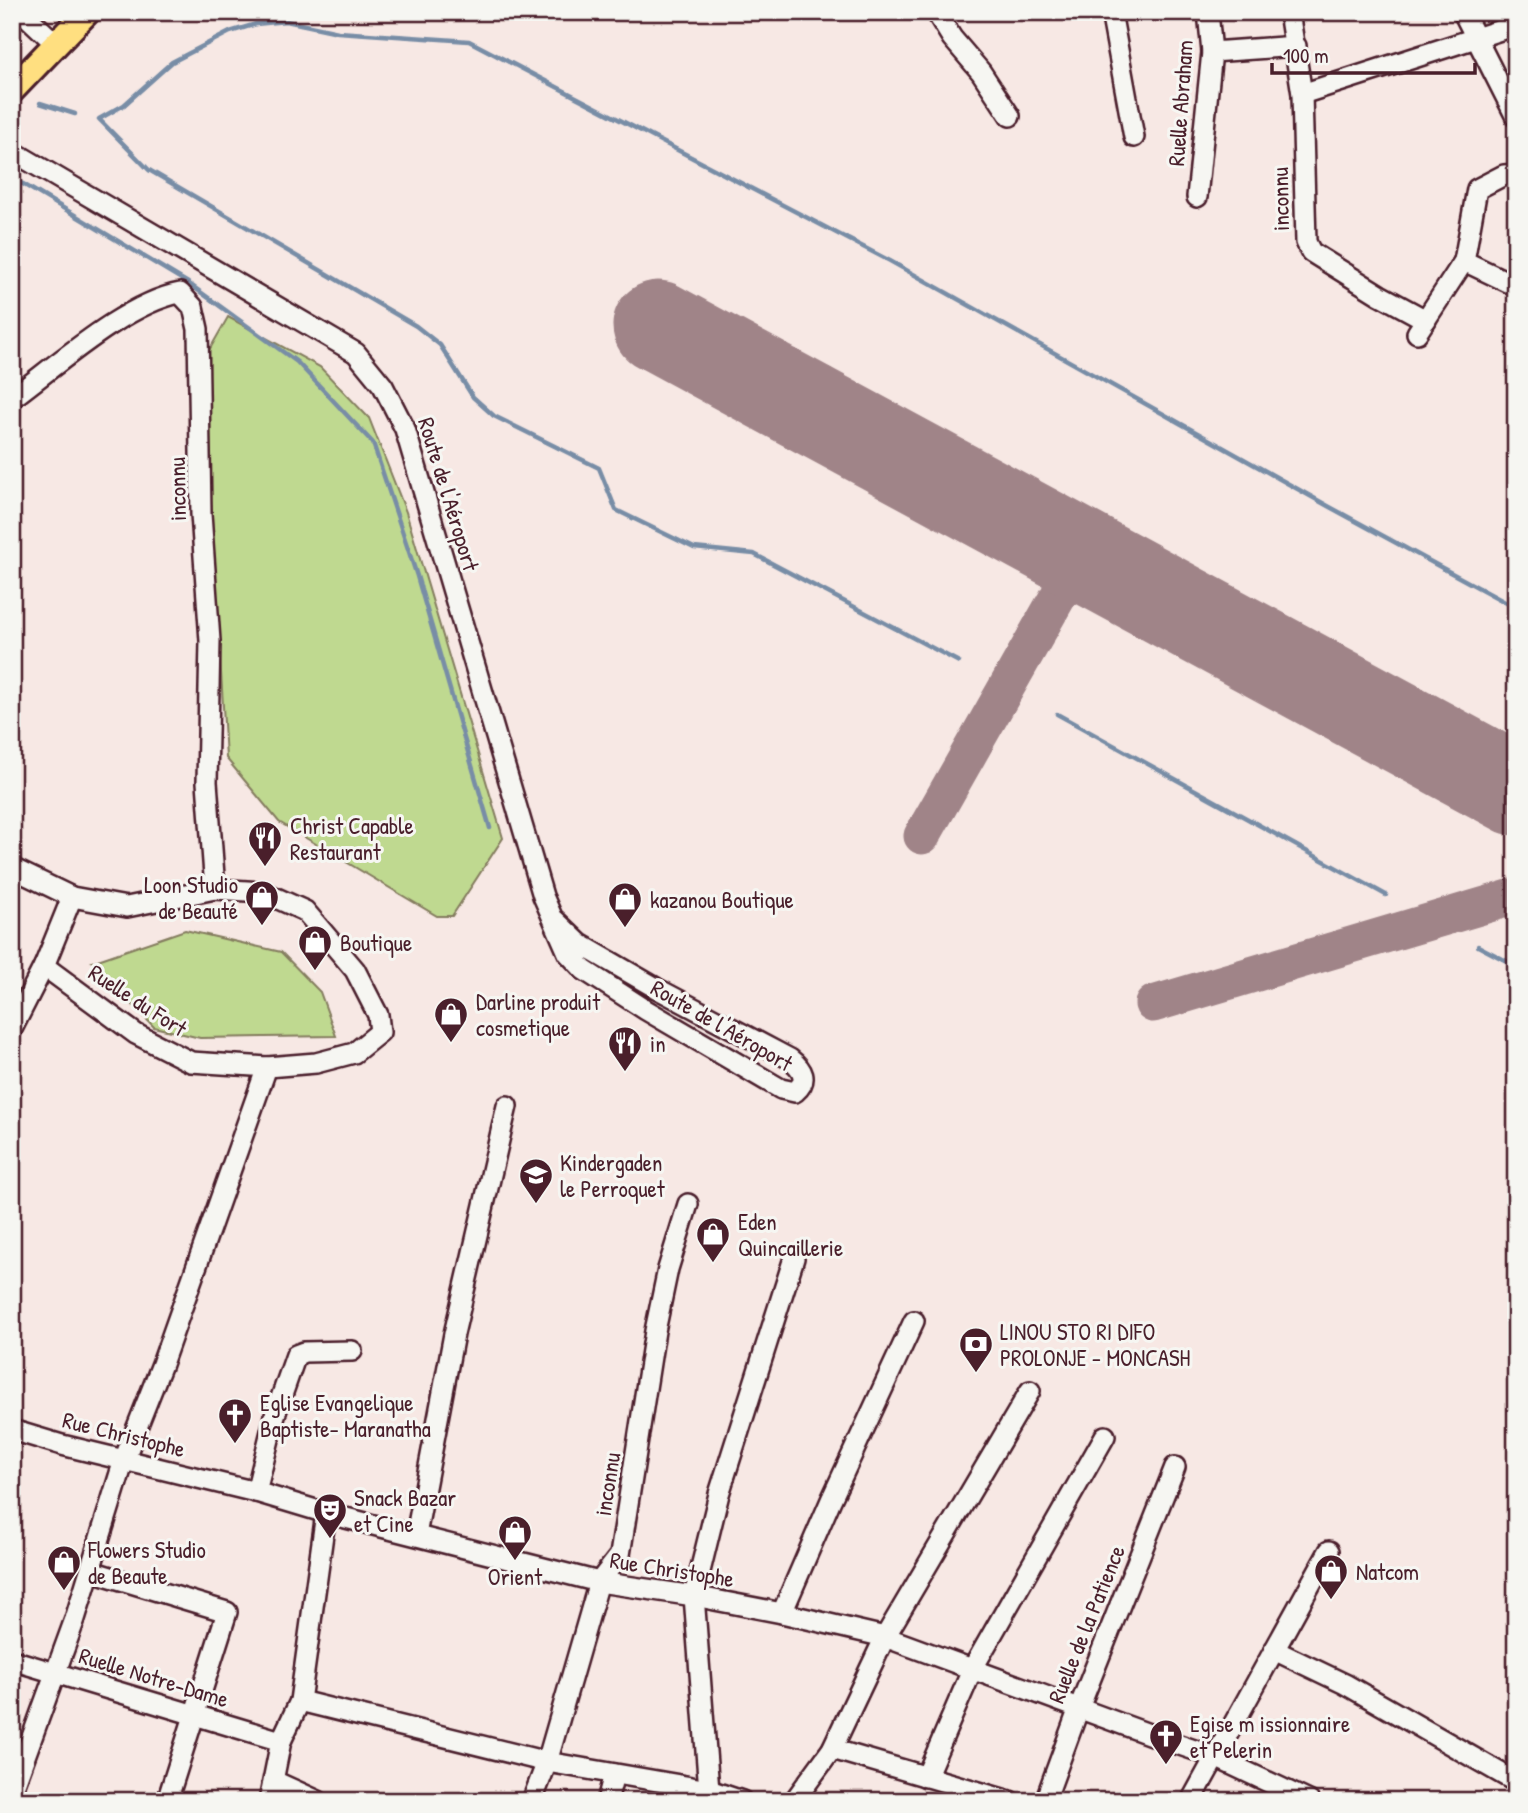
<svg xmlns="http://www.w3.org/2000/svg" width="1528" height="1813" font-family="'Patrick Hand',sans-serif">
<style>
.green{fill:#bfd990;stroke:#847c5e;stroke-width:2}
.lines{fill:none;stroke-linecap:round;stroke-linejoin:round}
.stream{stroke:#788da6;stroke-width:4.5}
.taxiway{stroke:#a08488;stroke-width:37}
.runway{stroke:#a08488;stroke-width:91}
.minor-casing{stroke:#4a1f2b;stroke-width:24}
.major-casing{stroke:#4a1f2b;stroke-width:30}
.minor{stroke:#f6f6f2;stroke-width:19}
.major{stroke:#ffdf80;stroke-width:24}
.labels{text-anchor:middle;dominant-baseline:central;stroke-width:6;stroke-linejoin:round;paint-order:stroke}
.street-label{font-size:23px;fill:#4a1f2b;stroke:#f6f6f2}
.poi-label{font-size:23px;fill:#4a1f2b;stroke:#f6f6f2;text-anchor:start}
</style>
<rect width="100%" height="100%" fill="#f7e8e4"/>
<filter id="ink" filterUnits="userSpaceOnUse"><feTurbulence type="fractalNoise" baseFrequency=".0143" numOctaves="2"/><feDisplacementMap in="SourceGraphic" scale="14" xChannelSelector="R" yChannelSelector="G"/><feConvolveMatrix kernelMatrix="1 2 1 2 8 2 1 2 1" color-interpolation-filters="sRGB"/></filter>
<g filter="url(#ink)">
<g class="green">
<polygon points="228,317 320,367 369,418 406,512 503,838 452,916 437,916 279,822 226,758 203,361"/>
<polygon points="185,930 281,952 320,992 336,1036 200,1038 154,1027 92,962"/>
</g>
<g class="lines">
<g class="stream">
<polyline points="40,103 75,114"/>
<polyline points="12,181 23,184 188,283 297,362 373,443 417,576 490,828"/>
<polyline points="959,662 754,554 694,548 616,510 599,468 494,416 473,397 440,345 416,326 149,170 99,119 124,105 172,62 230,32 256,24 286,21 338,32 469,41 890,261 1328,506 1516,608"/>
<polyline points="1057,714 1386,895"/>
<polyline points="1478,946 1516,966"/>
</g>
<g class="taxiway">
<path d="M1060,593C1081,572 1091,571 1120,576"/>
<path d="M922,836L1060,593C1066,566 1059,556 1043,534"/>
<polyline points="1153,1004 1516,896"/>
</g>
<polyline class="runway" points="658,326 1516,790"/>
<g class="minor-casing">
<g id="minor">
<polyline points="22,12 55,43"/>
<polyline points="936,12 952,38 981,72 1010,116"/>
<polyline points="1111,12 1134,137"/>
<polyline points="1289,12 1302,94 1306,242 1311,252 1380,295 1426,320"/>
<polyline points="1463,12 1516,117"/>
<polyline points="1212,52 1296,46"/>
<polyline points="1302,94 1516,25"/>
<path d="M12,151L356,353L383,386L405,429L543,896L568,953L584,970L646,1010L781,1089L795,1092C809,1080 803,1069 790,1059L656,988L580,944L555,920"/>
<polyline points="1516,174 1504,175 1477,189 1464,261 1516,286"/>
<polyline points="1197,197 1212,52 1208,12"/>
<polyline points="1417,333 1464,261"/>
<path d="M12,398C57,365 126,303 180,293L193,307L198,329L201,514L210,641L207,782L215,889"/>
<polyline points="12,868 72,897 127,907 215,889 263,892 305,911 355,970 378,1015 380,1032 354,1053 316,1063 267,1067 191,1062 136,1034 44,966"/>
<polyline points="12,1029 44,966 72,897"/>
<polyline points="12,1430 62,1445 256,1492 326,1513 599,1582 694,1596 782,1613 885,1637 1165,1740 1215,1757 1309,1801"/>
<polyline points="256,1492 275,1415 296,1355 304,1352 352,1351"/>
<polyline points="416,1535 454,1334 507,1106"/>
<polyline points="91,1571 227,1612 167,1801"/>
<polyline points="782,1613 831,1500 914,1321"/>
<polyline points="1274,1650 1345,1684 1516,1782"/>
<polyline points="12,1660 281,1741"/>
<polyline points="300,1701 547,1762 709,1790 742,1801"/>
<polyline points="832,1749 1010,1801"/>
<polyline points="926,1777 973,1668 1105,1436"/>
<polyline points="274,1781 318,1801"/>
<polyline points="709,1790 694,1596 719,1494 794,1258"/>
<polyline points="12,1792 75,1619 124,1460 162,1364 267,1067"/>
<polyline points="269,1801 281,1741 300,1701 326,1513"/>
<polyline points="532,1801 547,1762 599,1582 620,1555 655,1331 668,1269 688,1204"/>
<polyline points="607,1801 614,1774"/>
<polyline points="794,1801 832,1749 885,1637 1030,1391"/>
<polyline points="1045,1801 1079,1708 1175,1467"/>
<polyline points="1191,1801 1329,1551"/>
</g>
</g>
<g class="major-casing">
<polyline id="major" points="12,90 87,12"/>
</g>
<use href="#minor" class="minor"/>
<use href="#major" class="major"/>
</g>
</g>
<defs>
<g id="restaurant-pin" transform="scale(1.75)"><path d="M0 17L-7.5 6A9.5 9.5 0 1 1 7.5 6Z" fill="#4a1f2b" stroke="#f6f6f2"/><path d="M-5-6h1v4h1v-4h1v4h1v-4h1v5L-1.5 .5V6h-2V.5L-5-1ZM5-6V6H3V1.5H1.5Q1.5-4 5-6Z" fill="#fff"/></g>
<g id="shop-pin" transform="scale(1.75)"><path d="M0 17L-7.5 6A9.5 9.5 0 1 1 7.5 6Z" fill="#4a1f2b" stroke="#f6f6f2"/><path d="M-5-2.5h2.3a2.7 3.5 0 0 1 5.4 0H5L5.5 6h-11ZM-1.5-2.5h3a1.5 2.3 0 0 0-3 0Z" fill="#fff"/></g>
<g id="school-pin" transform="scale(1.75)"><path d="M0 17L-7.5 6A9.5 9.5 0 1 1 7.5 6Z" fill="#4a1f2b" stroke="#f6f6f2"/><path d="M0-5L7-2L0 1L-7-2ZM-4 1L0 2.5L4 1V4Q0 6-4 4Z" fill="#fff"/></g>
<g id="bank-pin" transform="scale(1.75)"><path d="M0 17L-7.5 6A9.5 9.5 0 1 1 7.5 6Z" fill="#4a1f2b" stroke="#f6f6f2"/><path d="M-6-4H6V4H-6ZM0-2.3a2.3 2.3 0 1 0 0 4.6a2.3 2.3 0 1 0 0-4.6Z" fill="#fff"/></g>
<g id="church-pin" transform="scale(1.75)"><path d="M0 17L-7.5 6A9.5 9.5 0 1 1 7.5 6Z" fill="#4a1f2b" stroke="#f6f6f2"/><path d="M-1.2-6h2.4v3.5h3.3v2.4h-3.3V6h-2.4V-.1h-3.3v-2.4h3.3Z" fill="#fff"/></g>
<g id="theatre-pin" transform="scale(1.75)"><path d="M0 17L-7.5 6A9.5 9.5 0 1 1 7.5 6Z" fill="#4a1f2b" stroke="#f6f6f2"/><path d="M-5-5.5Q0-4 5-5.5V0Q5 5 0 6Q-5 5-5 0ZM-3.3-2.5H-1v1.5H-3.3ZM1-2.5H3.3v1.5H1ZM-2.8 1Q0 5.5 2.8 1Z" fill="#fff"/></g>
</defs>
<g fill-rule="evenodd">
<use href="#restaurant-pin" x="265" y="838"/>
<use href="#shop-pin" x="262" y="897"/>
<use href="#shop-pin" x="625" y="899"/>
<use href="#shop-pin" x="315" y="942"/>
<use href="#shop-pin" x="451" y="1014"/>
<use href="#restaurant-pin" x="625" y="1043"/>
<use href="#school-pin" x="536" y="1175"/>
<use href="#shop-pin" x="713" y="1234"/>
<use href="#bank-pin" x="976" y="1344"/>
<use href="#church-pin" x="235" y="1415"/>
<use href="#theatre-pin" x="330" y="1510"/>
<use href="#shop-pin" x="515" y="1532"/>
<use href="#shop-pin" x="64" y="1562"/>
<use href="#shop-pin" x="1331" y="1571"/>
<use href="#church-pin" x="1166" y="1736"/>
</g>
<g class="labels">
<g class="street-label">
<text transform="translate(1180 103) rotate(-86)">Ruelle Abraham</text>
<text transform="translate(1280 199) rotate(-91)">inconnu</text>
<text transform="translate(177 489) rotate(-91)">inconnu</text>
<text transform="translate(449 494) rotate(73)">Route de l'Aéroport</text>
<text transform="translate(138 1000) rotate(33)">Ruelle du Fort</text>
<text transform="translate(722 1025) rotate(30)">Route de l'Aéroport</text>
<text transform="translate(124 1434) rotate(14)">Rue Christophe</text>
<text transform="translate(607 1484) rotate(-81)">inconnu</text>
<text transform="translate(672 1569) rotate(9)">Rue Christophe</text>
<text transform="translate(1086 1624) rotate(-68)">Ruelle de la Patience</text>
<text transform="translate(154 1677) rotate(17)">Ruelle Notre-Dame</text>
</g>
<g class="poi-label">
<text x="290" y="825">Christ Capable<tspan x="290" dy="26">Restaurant</tspan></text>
<text x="238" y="884" text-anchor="end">Loon Studio<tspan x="238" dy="26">de Beauté</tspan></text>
<text x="650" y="899">kazanou Boutique</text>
<text x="340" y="942">Boutique</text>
<text x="476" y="1001">Darline produit<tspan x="476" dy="26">cosmetique</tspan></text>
<text x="650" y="1043">in</text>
<text x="560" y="1162">Kindergaden<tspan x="560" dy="26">le Perroquet</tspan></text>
<text x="738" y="1221">Eden<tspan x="738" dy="26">Quincaillerie</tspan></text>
<text x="1000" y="1331">LINOU STO RI DIFO<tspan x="1000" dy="26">PROLONJE - MONCASH</tspan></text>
<text x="260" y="1402">Eglise Evangelique<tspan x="260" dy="26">Baptiste- Maranatha</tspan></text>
<text x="354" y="1497">Snack Bazar<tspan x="354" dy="26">et Cine</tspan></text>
<text x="88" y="1549">Flowers Studio<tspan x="88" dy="26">de Beaute</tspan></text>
<text x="1356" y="1571">Natcom</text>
<text x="515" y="1576" text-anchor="middle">Orient</text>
<text x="1190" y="1723">Egise m issionnaire<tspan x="1190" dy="26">et Pelerin</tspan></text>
</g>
</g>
<rect width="1528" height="1813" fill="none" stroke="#f6f6f2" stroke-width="42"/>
<rect x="21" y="21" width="1486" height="1771" fill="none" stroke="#4a1f2b" stroke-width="2.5" filter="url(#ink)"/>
<path d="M1272 63v10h203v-10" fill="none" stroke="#4a1f2b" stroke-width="3.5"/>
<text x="1283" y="63" font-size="21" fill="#4a1f2b" stroke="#f6f6f2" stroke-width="5" paint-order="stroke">100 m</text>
</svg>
